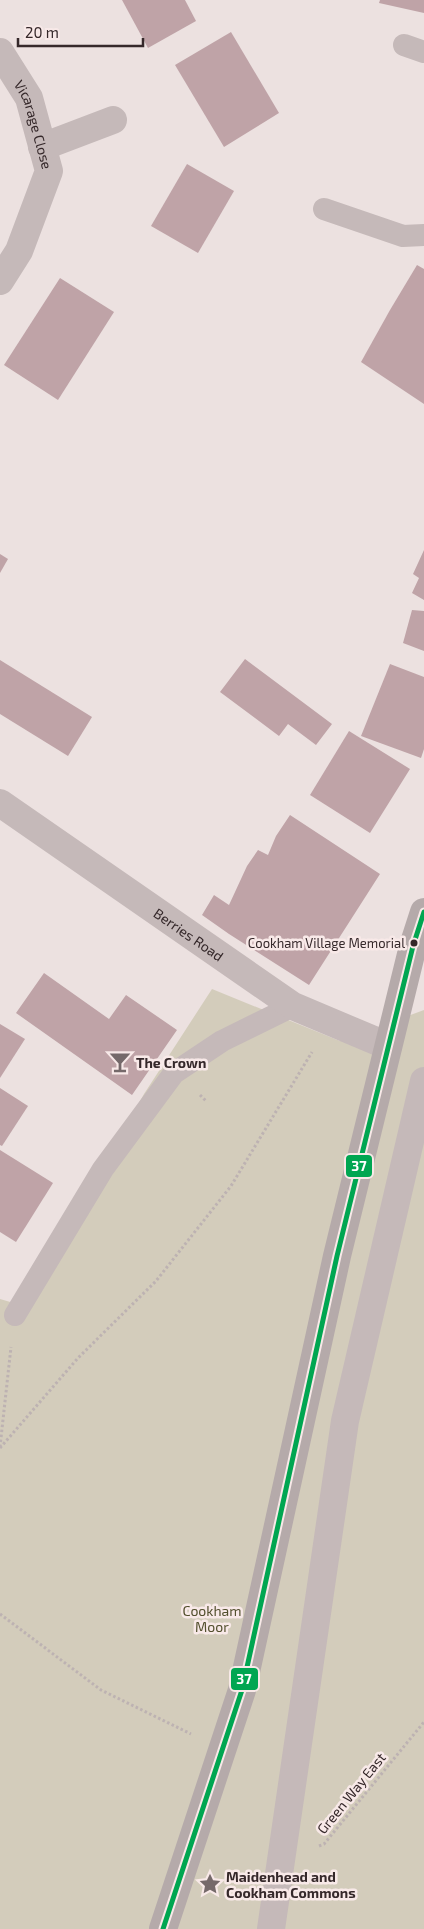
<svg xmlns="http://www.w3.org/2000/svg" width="424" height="1929" font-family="'Exo 2',sans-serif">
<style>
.green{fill:#d3ccbb}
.building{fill:#bfa3a7}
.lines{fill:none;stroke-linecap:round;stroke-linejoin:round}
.path{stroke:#bdb2b2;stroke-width:3;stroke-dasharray:2.5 2.5;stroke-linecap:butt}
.service{stroke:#c5b9b9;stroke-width:22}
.minor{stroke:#c5b9b9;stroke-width:28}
.secondary{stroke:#b5aaaa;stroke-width:28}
.bus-1-casing{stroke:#f8e9e8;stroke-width:9}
.bus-1{stroke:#00a651;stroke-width:5}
.bus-dot{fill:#35282a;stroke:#f8e9e8;stroke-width:2}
.labels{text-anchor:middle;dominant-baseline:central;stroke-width:5;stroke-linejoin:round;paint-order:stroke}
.bus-label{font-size:13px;fill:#35282a;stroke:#f8e9e8;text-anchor:end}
.street-label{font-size:14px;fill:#35282a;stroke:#f8e9e8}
.poi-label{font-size:14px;font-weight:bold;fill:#35282a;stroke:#f8e9e8;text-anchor:start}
.park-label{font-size:14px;fill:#524f2d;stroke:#f8e9e8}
.line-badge{stroke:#f8e9e8;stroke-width:2}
.badge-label{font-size:14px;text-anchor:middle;font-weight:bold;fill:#fff}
</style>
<rect width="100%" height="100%" fill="#ece1e0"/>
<polygon class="green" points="212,989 340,1041 424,1010 424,1929 0,1929 0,1299 24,1306 144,1094"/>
<g class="building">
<polygon points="122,0 185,0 196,21 148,48"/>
<polygon points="380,0 424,0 424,13 379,3"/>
<polygon points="231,32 279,113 224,147 175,65"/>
<polygon points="187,164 234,191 198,253 151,226"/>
<polygon points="417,265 424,269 424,404 361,362 390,310"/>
<polygon points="60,278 114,312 58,400 4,365"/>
<polygon points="424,550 424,600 412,593 419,578 413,574"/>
<polygon points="0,554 8,559 0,573"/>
<polygon points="412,610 424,611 424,651 403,643"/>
<polygon points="245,659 332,724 316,745 288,724 279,736 220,692"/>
<polygon points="0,660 92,717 68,756 0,714"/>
<polygon points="390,664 424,677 424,749 421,758 361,736"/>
<polygon points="349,731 410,769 370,833 310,795"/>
<polygon points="290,815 380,874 309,985 229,934 202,915 214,895 229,905 247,866 258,850 268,855 276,836"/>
<polygon points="44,973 109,1019 126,995 177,1030 132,1095 16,1013"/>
<polygon points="0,1024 25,1039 0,1078"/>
<polygon points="0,1088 28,1106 2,1146 0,1145"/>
<polygon points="0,1150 53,1183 16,1242 0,1232"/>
</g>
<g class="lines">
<g class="path">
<polyline points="200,1095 206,1101"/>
<polyline points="0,1447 11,1347"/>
<polyline points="0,1448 78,1358 156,1281 231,1186 312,1052"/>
<polyline points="0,1614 101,1690 191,1734"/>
<polyline points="319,1846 324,1844 424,1722"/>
</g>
<g class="service">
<polyline points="404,45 424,52"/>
<polyline points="324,209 403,236 424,235"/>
<polyline points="15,1315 103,1169 174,1073 222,1041 293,1006"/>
</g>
<g class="minor">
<path id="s1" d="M0,52L29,98L49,171L19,251L0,281"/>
<polyline points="42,147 113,120"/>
<path id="s2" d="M0,803L293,1006L388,1046"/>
<polyline points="271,1929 345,1421 424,1081"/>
</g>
<polyline class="secondary" points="163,1929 242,1690 337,1256 413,946 424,912"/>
<g class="bus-1-casing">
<polyline id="bus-1" points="163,1929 242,1690 337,1256 413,946 424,912"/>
</g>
<use href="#bus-1" class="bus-1"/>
</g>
<defs>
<g id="bar-bare" transform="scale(1.725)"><path d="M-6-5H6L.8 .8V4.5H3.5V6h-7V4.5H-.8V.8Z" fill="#75696a" stroke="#f8e9e8" stroke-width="2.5" paint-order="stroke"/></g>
<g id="sight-bare" transform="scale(1.725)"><path d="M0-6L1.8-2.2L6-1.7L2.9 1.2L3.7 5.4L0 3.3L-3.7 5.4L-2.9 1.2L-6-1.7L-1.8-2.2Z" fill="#75696a" stroke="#f8e9e8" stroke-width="2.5" paint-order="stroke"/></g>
</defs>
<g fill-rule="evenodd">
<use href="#bar-bare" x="120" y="1062"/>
<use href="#sight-bare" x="210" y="1884"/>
</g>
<circle class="bus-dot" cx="414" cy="943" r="4.5"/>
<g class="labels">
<g class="bus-label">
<text x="405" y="943">Cookham Village Memorial</text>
</g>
<g class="street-label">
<text stroke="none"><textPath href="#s1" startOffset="81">Vicarage Close</textPath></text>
<text stroke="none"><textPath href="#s2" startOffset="230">Berries Road</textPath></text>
<text transform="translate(351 1793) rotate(-51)">Green Way East</text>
</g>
<g class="poi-label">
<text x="136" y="1062">The Crown</text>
<text x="226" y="1876">Maidenhead and<tspan x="226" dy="16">Cookham Commons</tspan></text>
</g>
<g class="park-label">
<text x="212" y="1610">Cookham<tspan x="212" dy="16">Moor</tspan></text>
</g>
</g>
<g class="line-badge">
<rect x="345" y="1154" width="28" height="24" rx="5" fill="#00a651"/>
<rect x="230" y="1667" width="29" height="24" rx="5" fill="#00a651"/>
</g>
<g class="badge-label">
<text x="359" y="1171">37</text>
<text x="244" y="1684">37</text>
</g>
<path d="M18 38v8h125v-8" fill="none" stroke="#35282a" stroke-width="2.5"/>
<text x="25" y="38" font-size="15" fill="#35282a" stroke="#f8e9e8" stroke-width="4" paint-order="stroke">20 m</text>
</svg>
